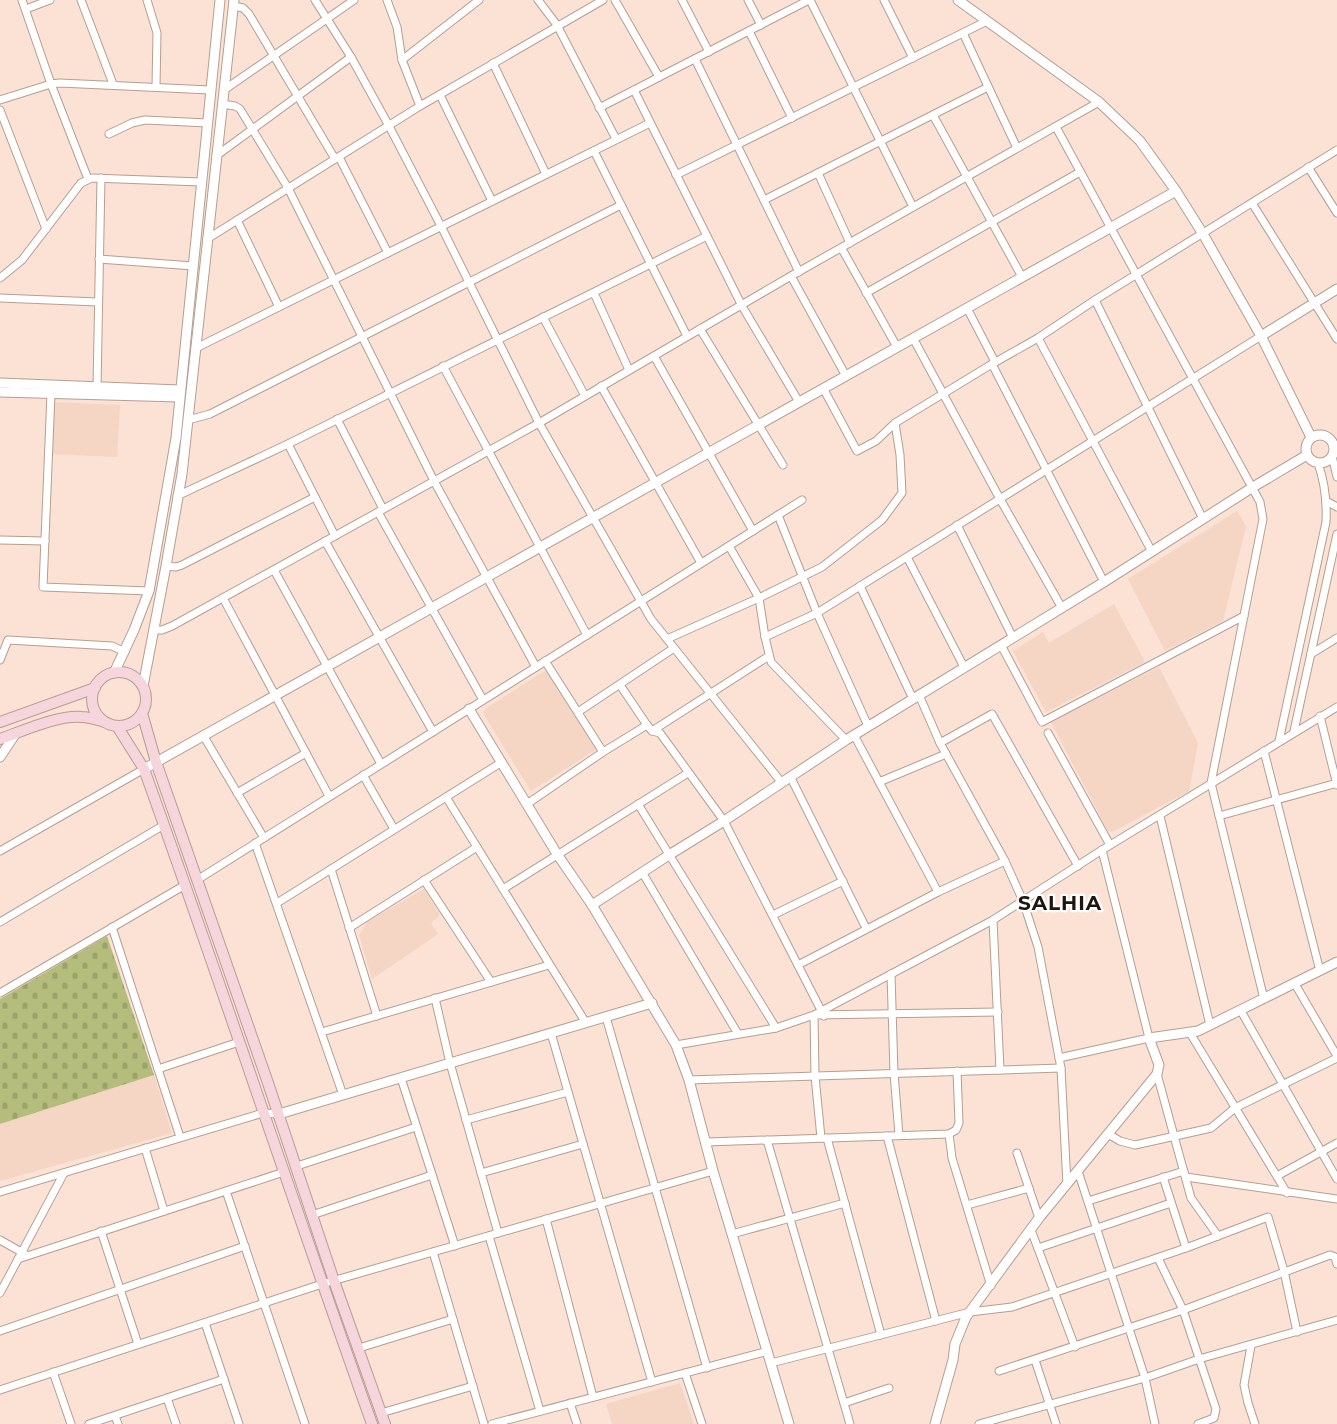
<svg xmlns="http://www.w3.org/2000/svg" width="1337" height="1424" font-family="Montserrat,sans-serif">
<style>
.built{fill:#f5d5c3}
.cemetery{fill:url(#cemetery-stones)}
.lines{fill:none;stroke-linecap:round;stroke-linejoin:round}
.minor-casing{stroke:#b69e91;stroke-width:9}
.tertiary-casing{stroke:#b69e91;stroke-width:11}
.secondary-casing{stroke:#b69e91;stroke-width:12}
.minor{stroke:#fff;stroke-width:7}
.tertiary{stroke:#fff;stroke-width:9}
.secondary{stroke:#f6d6dc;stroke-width:10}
.labels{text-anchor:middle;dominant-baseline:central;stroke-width:4.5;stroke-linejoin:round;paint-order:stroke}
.district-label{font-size:20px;font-weight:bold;letter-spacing:1px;fill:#1d1510;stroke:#fff}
</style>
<defs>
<pattern id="cemetery-stones" width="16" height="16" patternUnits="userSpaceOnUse" patternTransform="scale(1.25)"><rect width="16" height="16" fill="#b5bd7c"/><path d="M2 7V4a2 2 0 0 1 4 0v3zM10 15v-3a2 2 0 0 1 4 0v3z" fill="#9ba26a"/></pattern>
</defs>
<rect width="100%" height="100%" fill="#fbe2d4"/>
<g class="built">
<polygon points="53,402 120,405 117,457 51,454"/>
<polygon points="1237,511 1246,526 1223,621 1165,651 1128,579"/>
<polygon points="1114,604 1145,662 1046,712 1013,651 1043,632 1049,643"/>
<polygon points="1159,667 1198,743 1189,791 1112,832 1108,831 1051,722"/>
<polygon points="548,671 597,749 531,791 483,713 485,709 543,672"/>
<polygon points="424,889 440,915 431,923 438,934 372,979 359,935 367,922"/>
<polygon points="154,1075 172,1133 0,1181 0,1124"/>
<polygon points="680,1383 694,1424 612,1424 606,1404"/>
</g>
<polygon class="cemetery" points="107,936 154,1075 0,1124 0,999"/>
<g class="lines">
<g class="minor-casing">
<g id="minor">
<polyline points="22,0 51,84 88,179"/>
<polyline points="81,0 113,84"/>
<polyline points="147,0 157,33 156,87"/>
<polyline points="315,0 351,57 389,126 441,226 539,423 651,619 782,783"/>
<polyline points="387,0 397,27 402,60 420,106"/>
<polyline points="538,0 557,25 616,139"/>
<polyline points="615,0 659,77"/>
<polyline points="682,0 709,52"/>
<polyline points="748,0 761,25"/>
<polyline points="810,0 913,207"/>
<polyline points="884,0 913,58"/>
<polyline points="234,6 243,8 249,14 335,159"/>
<polyline points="26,9 50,0"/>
<polyline points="749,31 792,118"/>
<polyline points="963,33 1017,148"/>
<polyline points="695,59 799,272"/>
<polyline points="402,60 479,0"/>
<polyline points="493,63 546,174"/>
<polyline points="224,90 354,0"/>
<polyline points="634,90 742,306 799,402"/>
<polyline points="440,95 492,201"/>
<polyline points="0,100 51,84 60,83 210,90"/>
<polyline points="222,104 235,106 240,109 288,188 434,481 536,667"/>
<polyline points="599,108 809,0"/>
<polyline points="0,110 46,229"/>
<polyline points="933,115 1022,277"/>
<polyline points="1056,127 1260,502 1263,519 1211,783 1264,999"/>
<polyline points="109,134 132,123 145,120 207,123"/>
<polyline points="594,151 687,336"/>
<polyline points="216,156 351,57"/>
<polyline points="339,157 388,253"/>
<polyline points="1308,167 1337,213"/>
<polyline points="818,173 850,243"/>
<polyline points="676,175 987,21"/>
<polyline points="764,200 988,87"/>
<polyline points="1252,203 1337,339"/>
<polyline points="237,220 279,307"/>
<polyline points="207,239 420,106 603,0"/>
<polyline points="842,249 897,347"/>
<polyline points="99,259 193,266"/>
<polyline points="791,276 846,376"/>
<polyline points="0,278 22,260 81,183 92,178 201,182"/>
<polyline points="594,293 629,370"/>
<polyline points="866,293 1080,172"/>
<polyline points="0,298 98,302"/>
<polyline points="1095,300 1203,519"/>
<polyline points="967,308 995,362"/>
<polyline points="543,317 585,396"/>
<polyline points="700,329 783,465"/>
<polyline points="913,338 1000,499 1062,608"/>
<polyline points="1038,338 1152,552"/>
<polyline points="196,348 650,123"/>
<polyline points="654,356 753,531"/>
<polyline points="992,364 1104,582"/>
<polyline points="443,366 587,635"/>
<polyline points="601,386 701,563"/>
<polyline points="97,387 101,178"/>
<polyline points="823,388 857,451 876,441 895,423"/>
<polyline points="51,394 43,587 149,591"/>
<polyline points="337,419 383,509"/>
<polyline points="188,420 210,414 621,205"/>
<polyline points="288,444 335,536"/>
<polyline points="1332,456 1337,477"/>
<polyline points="177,496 288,444 707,236"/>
<polyline points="1326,501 1337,507"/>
<polyline points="378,512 483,700"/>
<polyline points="778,515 817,613 868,726"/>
<polyline points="957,525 1013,638"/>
<polyline points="0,540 45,541"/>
<polyline points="325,541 433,732"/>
<polyline points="729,546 759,598 765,637 771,662 846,740"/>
<polyline points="907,557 964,667"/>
<polyline points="166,566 176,567 182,565 315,497"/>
<polyline points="274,570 381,764"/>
<polyline points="860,586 913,699"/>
<polyline points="223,598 329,796"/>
<polyline points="153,630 162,630 172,626 539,423 791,276 1099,102"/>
<polyline points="765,637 817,613 1261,336"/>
<polyline points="667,639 759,598 822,567 882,520 902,493 900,455 895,423 992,364 1038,338 1095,300 1337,150"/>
<polyline points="1001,645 1042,722 1244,616"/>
<polyline points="1311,654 1337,638"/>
<polyline points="0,660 8,640 112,646 125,652"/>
<polyline points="545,661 603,752"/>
<polyline points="620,685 647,725 652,731 660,733 724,821 824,1016"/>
<polyline points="919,695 940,743 1005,861 1023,901 1038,947 1061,1068 1067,1185"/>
<polyline points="578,712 674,648"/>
<polyline points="1320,716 1337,785"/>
<polyline points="652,731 769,656"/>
<polyline points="1294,731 1337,534"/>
<polyline points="1048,733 1110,845"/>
<polyline points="203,735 264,838"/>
<polyline points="854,735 938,892"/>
<path d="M1279,741L1326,522C1327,501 1325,483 1318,463"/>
<polyline points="940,743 992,714 1078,866"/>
<polyline points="1264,751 1320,971"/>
<polyline points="363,775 394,829"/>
<polyline points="790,776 866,928"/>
<polyline points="879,782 946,754"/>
<polyline points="237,793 306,753"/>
<polyline points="446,797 586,1023"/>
<polyline points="527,804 603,752 647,725"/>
<polyline points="638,804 776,1028"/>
<polyline points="1160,816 1210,1025"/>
<polyline points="1219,816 1337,783"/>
<polyline points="255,843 343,1095"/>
<polyline points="0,851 144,769"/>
<polyline points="331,869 377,1016"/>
<polyline points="642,872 738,1034"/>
<polyline points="197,880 802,500"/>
<polyline points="424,880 491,982"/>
<polyline points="503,889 688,773"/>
<polyline points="277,903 502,762"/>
<polyline points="773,915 843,881"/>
<polyline points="993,920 1000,1070"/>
<polyline points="0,922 164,825"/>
<polyline points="112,927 180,1137"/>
<polyline points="349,928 477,847"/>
<polyline points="798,965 938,892 1005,861"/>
<polyline points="891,974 894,1073 899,1135"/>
<polyline points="1295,984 1337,1056"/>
<polyline points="0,993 185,885"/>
<polyline points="435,998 450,1063 498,1233"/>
<polyline points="1241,1011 1337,1179"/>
<polyline points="606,1017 707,1368"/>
<polyline points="322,1032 549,965"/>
<polyline points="551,1033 652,1382"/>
<polyline points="1190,1033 1287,1193"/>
<polyline points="676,1045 776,1028 814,1015 993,920 1102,850 1337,707"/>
<polyline points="1059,1058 1149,1038 1102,850"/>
<polyline points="158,1069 239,1042"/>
<polyline points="1157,1074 1191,1198 1218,1236"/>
<polyline points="401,1078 455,1246"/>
<polyline points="689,1080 1061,1068"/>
<polyline points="466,1120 568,1092"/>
<polyline points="949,1134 952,1158 991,1286"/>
<polyline points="1108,1134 1120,1141 1135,1145 1211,1128 1235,1108 1337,1058"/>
<polyline points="887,1136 936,1321"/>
<polyline points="821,1138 815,1076 814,1015 998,1012"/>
<polyline points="827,1138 881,1335"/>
<polyline points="767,1140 850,1424"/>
<polyline points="706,1142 949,1134 956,1130 959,1123 957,1071"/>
<polyline points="145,1148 164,1211"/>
<polyline points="1017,1153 1039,1218"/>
<polyline points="297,1166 416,1127"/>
<polyline points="1078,1171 1145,1378 1155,1424"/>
<polyline points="481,1173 583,1144"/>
<polyline points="1277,1176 1337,1143"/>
<polyline points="1163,1177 1186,1248"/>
<polyline points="1186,1177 1337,1199"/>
<polyline points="226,1191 305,1424"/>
<polyline points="0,1192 263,1113 279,1114"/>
<polyline points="1088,1201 1184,1171"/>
<polyline points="967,1205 1029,1188"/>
<polyline points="312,1215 432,1175"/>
<polyline points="546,1219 593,1397"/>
<polyline points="1031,1230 1075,1347"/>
<polyline points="101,1231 138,1344"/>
<polyline points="732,1234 845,1203"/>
<polyline points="489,1236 540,1411"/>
<polyline points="0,1240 25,1254"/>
<polyline points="1038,1248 1171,1203"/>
<polyline points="433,1252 484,1424"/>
<polyline points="1158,1258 1183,1310 1216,1409 1214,1418 1198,1424"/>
<polyline points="18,1259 284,1172"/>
<polyline points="0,1293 64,1173"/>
<polyline points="205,1323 239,1424"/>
<polyline points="0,1331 245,1246"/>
<polyline points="1251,1346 1244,1385 1248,1403 1255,1424"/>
<polyline points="359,1348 453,1319"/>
<polyline points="1035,1360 1056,1424"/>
<polyline points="771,1363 970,1312 1012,1307 1186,1248 1268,1217 1284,1271 1297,1332"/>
<polyline points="999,1371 1183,1310 1330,1255 1335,1257 1337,1264"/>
<polyline points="53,1372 71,1424"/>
<polyline points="685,1373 702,1424"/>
<polyline points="0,1390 322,1284 713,1171"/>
<polyline points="167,1398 176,1424"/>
<polyline points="570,1403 577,1424"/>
<polyline points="844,1403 889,1388"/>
<polyline points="381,1413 473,1386"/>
<polyline points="115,1416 118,1424"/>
<polyline points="89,1424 224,1379"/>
<polyline points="492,1424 768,1351"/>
<polyline points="979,1424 1145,1378 1199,1359 1337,1320"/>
</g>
</g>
<g class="tertiary-casing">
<g id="tertiary">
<polyline points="958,0 1099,102 1140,141 1176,191 1203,234 1261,336 1311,437"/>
<polyline points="1261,336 1337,289"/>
<polyline points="0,383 180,390"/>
<polyline points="0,392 179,397"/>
<circle cx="1320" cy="449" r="14"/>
<polyline points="114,673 134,630 149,591 176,438 220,0"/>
<polyline points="143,686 166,566 182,474 234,0"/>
<polyline points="469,709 557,854 592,905 676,1045 689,1080 713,1171 789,1424"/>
<polyline points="0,757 16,733"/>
<polyline points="144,769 1176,191"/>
<polyline points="592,905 669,855 724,821 846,740 1104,582 1253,487 1307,455"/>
<polyline points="279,1114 652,1003"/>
<polyline points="935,1424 953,1360 955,1344 966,1317 1039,1218 1157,1074 1159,1065 1149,1038 1198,1031 1337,962"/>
</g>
</g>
<g class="secondary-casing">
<g id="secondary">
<circle cx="119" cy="699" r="27"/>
<polyline points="142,713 156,762 267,1080 334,1281 385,1424"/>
<polyline points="0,722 95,688"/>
<path d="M117,726L144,769C222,986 294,1206 372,1424"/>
<path d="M0,739C23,731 57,715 82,717C90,717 98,720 105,722"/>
</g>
</g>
<use href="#minor" class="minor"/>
<use href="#tertiary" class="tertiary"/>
<use href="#secondary" class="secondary"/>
</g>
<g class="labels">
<g class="district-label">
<text x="1060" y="903">SALHIA</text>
</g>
</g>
</svg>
